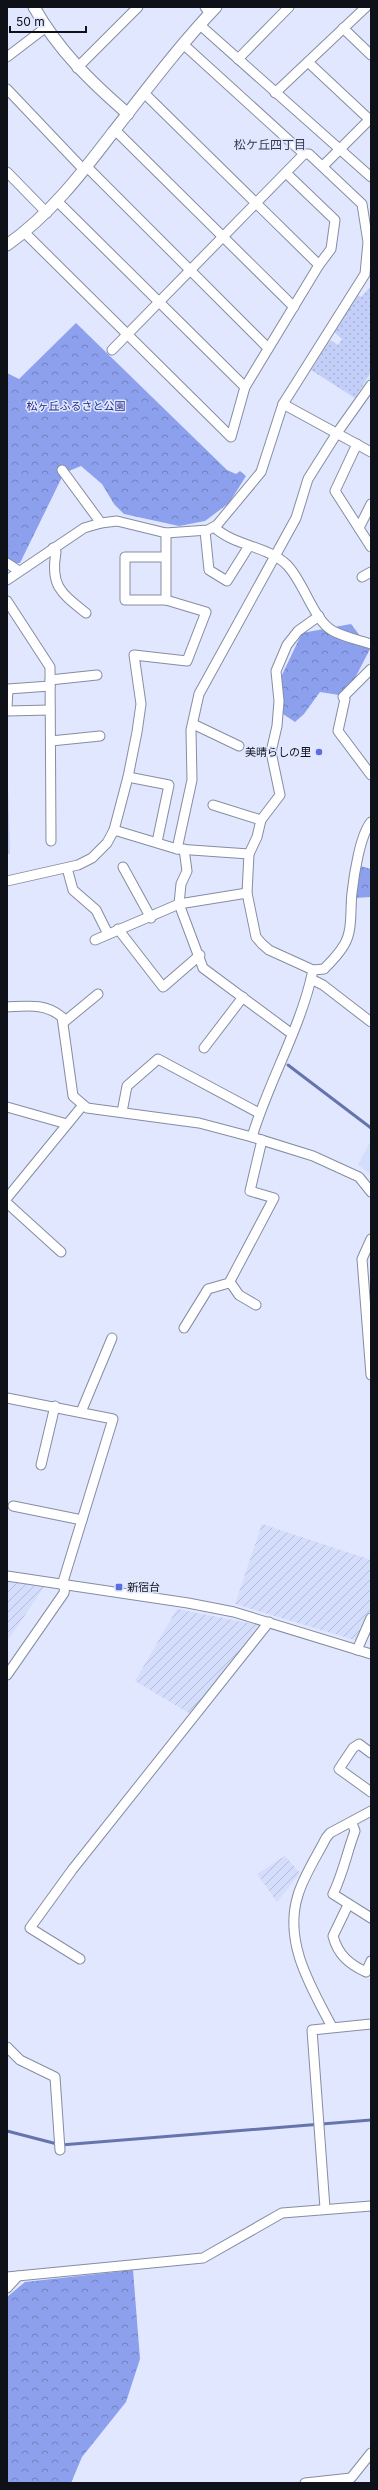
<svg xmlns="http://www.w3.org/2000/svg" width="378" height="2490" font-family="Inter,'Noto Sans JP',sans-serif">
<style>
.built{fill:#d4ddfb}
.industrial{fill:url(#industrial-furrows)}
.grass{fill:url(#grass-dots)}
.forest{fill:url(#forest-crowns)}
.park{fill:url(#park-crowns)}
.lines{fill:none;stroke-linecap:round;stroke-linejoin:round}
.stream{stroke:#6674ad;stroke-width:3}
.minor-casing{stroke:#868da2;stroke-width:11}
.tertiary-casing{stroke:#868da2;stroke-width:13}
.minor{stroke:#fff;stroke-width:9}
.tertiary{stroke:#fff;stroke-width:11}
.poi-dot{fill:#596de4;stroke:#e0e7fe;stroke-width:1.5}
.labels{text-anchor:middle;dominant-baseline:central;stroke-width:3;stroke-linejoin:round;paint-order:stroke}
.park-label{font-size:11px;fill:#262e87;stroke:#e0e7fe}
.poi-label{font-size:11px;fill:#0f1118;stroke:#e0e7fe;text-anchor:end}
.neighbourhood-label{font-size:12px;fill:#353a4c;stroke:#e0e7fe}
</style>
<defs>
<pattern id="industrial-furrows" width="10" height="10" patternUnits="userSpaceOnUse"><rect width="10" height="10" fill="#d4ddfb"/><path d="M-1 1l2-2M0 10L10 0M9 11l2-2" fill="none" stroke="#b5bdd6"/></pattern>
<pattern id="grass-dots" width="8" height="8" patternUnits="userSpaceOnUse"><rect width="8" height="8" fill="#c3cff8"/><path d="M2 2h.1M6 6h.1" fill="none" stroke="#a6b1d4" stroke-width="1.8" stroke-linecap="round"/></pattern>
<pattern id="forest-crowns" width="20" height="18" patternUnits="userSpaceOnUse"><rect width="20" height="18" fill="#8ca0ee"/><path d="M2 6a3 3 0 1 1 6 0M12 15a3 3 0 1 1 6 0" fill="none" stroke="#7181c0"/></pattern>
<pattern id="park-crowns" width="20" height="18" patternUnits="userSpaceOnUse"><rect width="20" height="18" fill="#c3cff8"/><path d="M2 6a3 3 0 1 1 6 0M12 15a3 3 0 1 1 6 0" fill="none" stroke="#a6b1d4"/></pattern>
</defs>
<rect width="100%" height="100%" fill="#e0e7fe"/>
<polygon class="built" points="371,1140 371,1174 358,1165"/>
<g class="industrial">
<polygon points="262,1524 371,1560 371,1610 358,1641 235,1604"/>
<polygon points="7,1581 44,1587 8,1640 7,1640"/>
<polygon points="177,1609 258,1625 192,1715 135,1681"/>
<polygon points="285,1856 300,1873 277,1902 257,1874"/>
</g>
<polygon class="grass" points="371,286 371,372 355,398 311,370 330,340 338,345 342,339 334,332 357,295 361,297"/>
<g class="forest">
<polygon points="76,323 227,470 236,474 240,471 246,476 229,503 205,521 179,526 124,514 114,504 102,484 81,466 64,473 20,563 13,563 7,558 7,373 19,379"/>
<polygon points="351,624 370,649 355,678 339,695 320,692 304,714 295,722 283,714 281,677 302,633"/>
<polygon points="360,866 371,869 371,897 355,898"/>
<polygon points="133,2270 140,2359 126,2402 82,2457 71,2483 7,2483 7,2297 25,2282"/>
</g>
<polygon class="park" points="7,786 8,786 10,854 7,854"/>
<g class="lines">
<g class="stream">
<polyline points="288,1065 371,1128"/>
<polyline points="7,2131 61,2145 371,2120"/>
</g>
<g class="minor-casing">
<g id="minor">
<polyline points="205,7 210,14"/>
<polyline points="200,25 371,177"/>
<polyline points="343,28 371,55"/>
<polyline points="7,57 45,28"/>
<polyline points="238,59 289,7"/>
<polyline points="308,62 371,121"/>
<polyline points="77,68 138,7"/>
<polyline points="7,89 84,170"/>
<polyline points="144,93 319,265"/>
<polyline points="275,93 366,7"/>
<polyline points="115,130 294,307"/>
<polyline points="323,166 371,118"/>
<polyline points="87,167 268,348"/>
<polyline points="7,172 47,213"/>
<polyline points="58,202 245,387"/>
<polyline points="25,233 231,437 245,387 319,265 331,249 335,220 286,173"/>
<polyline points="112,350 304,154"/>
<polyline points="283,404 371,452"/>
<polyline points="357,444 335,491 371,547"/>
<polyline points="62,470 101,523"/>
<path d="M214,527C234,546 268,546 287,565C304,582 313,620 333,631C344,637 359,640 371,644"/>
<polyline points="359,528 371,504"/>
<polyline points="205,531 209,570 227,581 249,546"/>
<path d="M53,548L56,552C50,586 61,593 86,613"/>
<polyline points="7,563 19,571"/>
<polyline points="362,577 371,572"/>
<polyline points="7,580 84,528 101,523 117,521 166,533 208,530 217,525 261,472 283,404 365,274 368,242 362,204 309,154 304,154 183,44"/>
<polyline points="166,600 166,533"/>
<polyline points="7,601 50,667 51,841"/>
<polyline points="371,669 343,697 345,699 338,731 371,775"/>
<polyline points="50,680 97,675"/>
<polyline points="7,708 8,689 50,686"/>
<polyline points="7,711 50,710"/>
<polyline points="193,724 239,746"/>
<polyline points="51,741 100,736"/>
<polyline points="128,777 169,785 157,842"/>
<polyline points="213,805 261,820"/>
<polyline points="114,830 177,849 249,854"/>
<polyline points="177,849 192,780 191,730 199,694 296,518 308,479 337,433 371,385"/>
<polyline points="184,849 187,871 181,884 179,904 203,968 292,1034"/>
<polyline points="123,867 151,918"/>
<polyline points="67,868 73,890 96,910 108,934"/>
<polyline points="7,881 78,865 92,858 107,843 114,830 128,777 137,732 141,704 134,655 187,661 206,612 166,600 125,600 125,557 165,557"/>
<polyline points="118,929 163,987 200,955"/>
<polyline points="95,940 179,904 247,893"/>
<polyline points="313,970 269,950 262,944 256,937 247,893 249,854 257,837 261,820 280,795 271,752 277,726 279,701 276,671 287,645 298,631 319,616"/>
<polyline points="311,979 323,985 371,1022"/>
<path d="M7,1007C28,1006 45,1003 62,1017L73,1096L87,1108L199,1123L252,1137L313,1156L359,1177L371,1192"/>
<polyline points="64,1022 98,994"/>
<polyline points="204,1048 243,997"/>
<polyline points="7,1107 67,1124"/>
<polyline points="122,1112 127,1086 158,1059 259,1113"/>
<path d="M252,1137C269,1080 301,1028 313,970L324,969C331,962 339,954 344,945C353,931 350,909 352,893C354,875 360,835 371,822"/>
<polyline points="7,1198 83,1105"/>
<polyline points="7,1203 61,1252"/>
<polyline points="371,1239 362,1259 371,1375"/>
<polyline points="230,1282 239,1295 256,1305"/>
<polyline points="184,1328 208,1289 229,1283 274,1198 250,1191 262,1140"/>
<polyline points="7,1398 113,1419 62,1585"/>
<polyline points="81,1412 112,1338"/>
<polyline points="41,1465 55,1406"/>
<polyline points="13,1506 82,1520"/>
<polyline points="7,1576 188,1603 234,1612 371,1654"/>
<polyline points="357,1650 371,1618"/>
<polyline points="7,1675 64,1593 65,1585"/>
<polyline points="371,1753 359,1744 353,1748 339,1769 371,1792"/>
<path d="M352,1823L355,1831C347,1852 343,1874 333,1894L371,1918"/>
<path d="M348,1905L333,1936C338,1955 349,1964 366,1972L371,1961"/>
<polyline points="80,1959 30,1928 72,1870 269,1622"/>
<path d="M332,2027C311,1987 283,1942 298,1895C304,1875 317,1856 326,1838L330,1833L371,1811"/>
<polyline points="7,2047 20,2060 55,2077 60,2150"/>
<polyline points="325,2208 312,2030 371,2024"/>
<polyline points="7,2277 203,2258 282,2213 371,2206"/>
<polyline points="7,2288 18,2276"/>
<polyline points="305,2483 351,2478 371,2453"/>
</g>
</g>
<g class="tertiary-casing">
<g id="tertiary">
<path d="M34,7C58,50 91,82 128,114"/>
<path d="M7,245C51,214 82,173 114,131C147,89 179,46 216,7"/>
</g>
</g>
<use href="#minor" class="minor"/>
<use href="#tertiary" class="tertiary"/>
</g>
<g class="poi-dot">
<circle cx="319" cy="752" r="4"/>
<rect x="115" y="1583" width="8" height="8" rx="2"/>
</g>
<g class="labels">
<g class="park-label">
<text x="76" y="406">松ヶ丘ふるさと公園</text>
</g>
<g class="poi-label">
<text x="311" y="752">美晴らしの里</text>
<text x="127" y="1587" text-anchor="start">新宿台</text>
</g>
<g class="neighbourhood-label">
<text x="270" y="144">松ケ丘四丁目</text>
</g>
</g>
<rect width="378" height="2490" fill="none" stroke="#0f1118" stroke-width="16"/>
<path d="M10 26v6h76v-6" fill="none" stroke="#0f1118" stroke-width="2"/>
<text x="16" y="26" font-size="12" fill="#0f1118" stroke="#e0e7fe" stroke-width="3" paint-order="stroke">50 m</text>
</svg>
